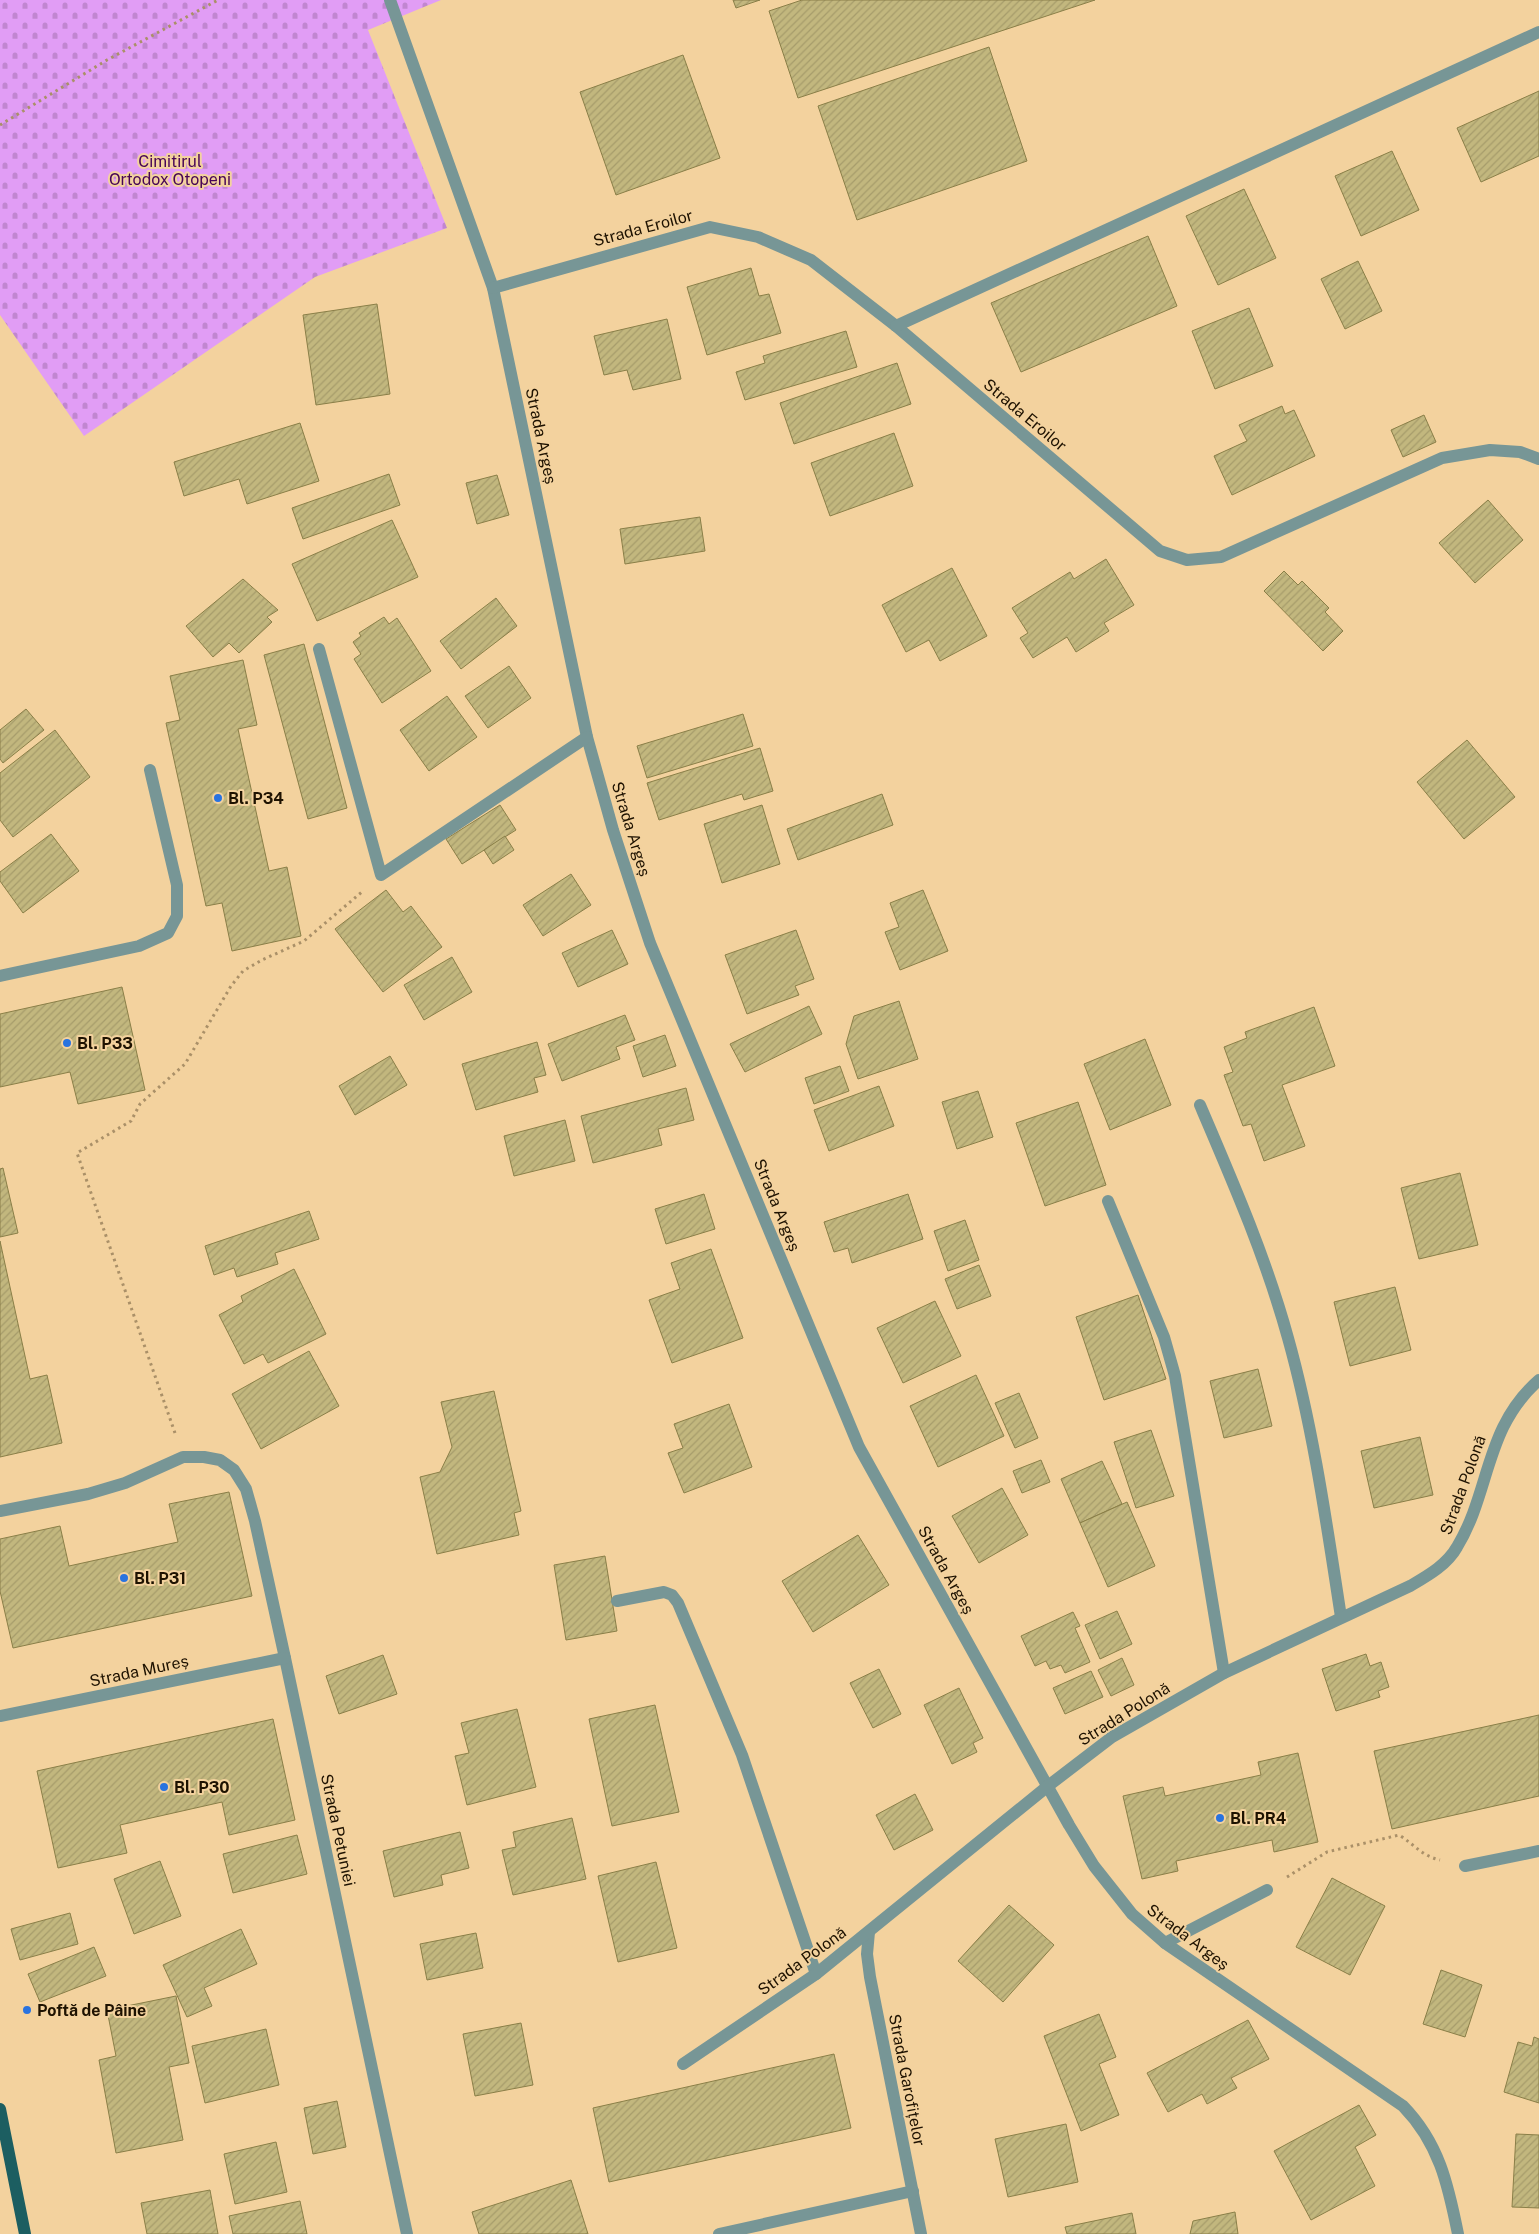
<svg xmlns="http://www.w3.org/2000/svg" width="1539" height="2234" font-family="'Public Sans',sans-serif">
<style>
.cemetery{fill:url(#cemetery-stones)}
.building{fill:url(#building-hatch);stroke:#8a7f48}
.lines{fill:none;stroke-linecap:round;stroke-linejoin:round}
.path{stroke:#aa9068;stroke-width:3;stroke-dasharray:2.5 4;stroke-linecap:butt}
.minor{stroke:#779696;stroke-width:12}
.major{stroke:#1c5e61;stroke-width:12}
.poi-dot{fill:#2973df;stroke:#f3d29e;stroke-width:2}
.labels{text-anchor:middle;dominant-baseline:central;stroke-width:4;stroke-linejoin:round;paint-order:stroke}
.park-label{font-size:16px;fill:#470456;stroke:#f3d29e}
.street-label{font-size:16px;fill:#1e1201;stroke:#f3d29e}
.poi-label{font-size:16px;font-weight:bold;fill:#1e1201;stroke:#f3d29e;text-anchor:start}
</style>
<defs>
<pattern id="cemetery-stones" width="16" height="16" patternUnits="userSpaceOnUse" patternTransform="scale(1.25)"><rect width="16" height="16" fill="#e19df5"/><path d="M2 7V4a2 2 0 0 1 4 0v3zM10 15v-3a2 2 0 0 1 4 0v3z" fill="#c186d0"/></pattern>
<pattern id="building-hatch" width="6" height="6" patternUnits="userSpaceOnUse" patternTransform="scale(1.25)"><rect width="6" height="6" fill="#c2b77e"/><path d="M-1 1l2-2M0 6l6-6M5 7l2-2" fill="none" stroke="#a69c6b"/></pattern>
</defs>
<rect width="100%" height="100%" fill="#f3d29e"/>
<polygon class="cemetery" points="0,0 441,0 368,30 447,228 315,277 84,436 0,315"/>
<g class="building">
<polygon points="733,0 760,0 736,8"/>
<polygon points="802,0 1095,0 798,98 769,11"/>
<polygon points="989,47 1027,161 857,220 818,106"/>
<polygon points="683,55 720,158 616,195 580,92"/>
<polygon points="1539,91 1539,156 1481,182 1457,128"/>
<polygon points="1392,151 1419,210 1361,236 1335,176"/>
<polygon points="1244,189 1276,258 1218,285 1186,216"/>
<polygon points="1148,236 1177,306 1021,372 991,303"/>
<polygon points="1358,261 1382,311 1345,329 1321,279"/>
<polygon points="751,268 759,296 769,294 781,333 707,355 687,287"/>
<polygon points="377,304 390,394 316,405 303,315"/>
<polygon points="1249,308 1273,366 1215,389 1192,331"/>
<polygon points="667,319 681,379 633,390 627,370 604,375 594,336"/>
<polygon points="846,331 857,367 745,400 736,372 765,363 763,356"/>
<polygon points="897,363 911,404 794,444 780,403"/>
<polygon points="1282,406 1285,414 1294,410 1315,456 1232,495 1214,456 1247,441 1239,425"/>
<polygon points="1424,415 1436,442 1403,457 1391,430"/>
<polygon points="300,423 319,481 247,504 239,479 184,496 174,462"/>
<polygon points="894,433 913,486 830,516 811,463"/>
<polygon points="389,474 400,505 303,539 292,508"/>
<polygon points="497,475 509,515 477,524 466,483"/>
<polygon points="1488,500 1523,540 1475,583 1439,543"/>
<polygon points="700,517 705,551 625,564 620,529"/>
<polygon points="392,520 418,577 317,621 292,564"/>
<polygon points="1106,559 1134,605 1104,623 1109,631 1076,652 1067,637 1033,658 1020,638 1028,633 1012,608 1070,572 1074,579"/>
<polygon points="952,568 987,636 940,661 929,640 906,652 882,605"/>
<polygon points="1284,571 1298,585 1302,581 1329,608 1325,612 1343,631 1323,651 1264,591"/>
<polygon points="243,579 278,610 267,617 272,622 239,653 229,643 213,657 186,626"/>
<polygon points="496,598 517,626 461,669 440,641"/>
<polygon points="384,617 389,624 397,618 431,671 382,703 354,659 361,654 353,642 361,636 359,633"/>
<polygon points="304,644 347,808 308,819 264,655"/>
<polygon points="243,660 257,725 238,729 269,871 287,867 301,936 232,951 222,903 206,906 166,723 180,720 170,676"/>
<polygon points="509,666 531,698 488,728 465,696"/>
<polygon points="447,696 477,737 429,771 400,730"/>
<polygon points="26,709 44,730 3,763 0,759 0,730"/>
<polygon points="743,714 753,746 647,778 637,746"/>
<polygon points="55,730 90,777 13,837 0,820 0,773"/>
<polygon points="1467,740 1515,797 1464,839 1417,782"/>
<polygon points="760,748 773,791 744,800 742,794 659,820 647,783"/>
<polygon points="882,794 893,825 798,860 787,829"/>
<polygon points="500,805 516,830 462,864 446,839"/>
<polygon points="762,805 780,864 722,883 704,824"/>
<polygon points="51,834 79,871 23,913 0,881 0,872"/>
<polygon points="505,836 514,850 493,864 484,850"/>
<polygon points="571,874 591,905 543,936 523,905"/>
<polygon points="386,890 403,912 411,906 442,947 383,992 335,929"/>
<polygon points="923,890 948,951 900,970 885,932 899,927 890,903"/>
<polygon points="612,930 628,964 578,987 562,953"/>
<polygon points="796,930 814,979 795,986 799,995 747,1014 725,955"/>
<polygon points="452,957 472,992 424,1020 404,985"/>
<polygon points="122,987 145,1090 78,1104 70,1072 0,1087 0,1014"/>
<polygon points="899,1001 918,1059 858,1079 846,1044 854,1016"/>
<polygon points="809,1006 822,1034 745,1072 730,1044"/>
<polygon points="1314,1007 1335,1066 1282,1085 1305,1146 1264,1161 1251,1124 1243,1126 1224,1075 1233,1072 1224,1047 1247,1038 1245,1032"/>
<polygon points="625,1015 635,1040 616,1047 620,1059 562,1081 548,1044"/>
<polygon points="665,1035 676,1066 643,1077 633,1046"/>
<polygon points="1145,1039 1171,1105 1110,1130 1084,1064"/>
<polygon points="537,1042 546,1075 534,1078 538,1092 476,1110 462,1064"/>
<polygon points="390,1056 407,1085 355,1115 339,1086"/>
<polygon points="840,1066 849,1091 814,1104 805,1078"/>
<polygon points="879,1086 894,1126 829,1151 814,1110"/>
<polygon points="686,1088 694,1120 658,1129 662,1145 593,1163 581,1116"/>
<polygon points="978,1091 993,1137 957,1149 942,1102"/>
<polygon points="1078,1102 1106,1185 1045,1206 1016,1123"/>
<polygon points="565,1120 575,1161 514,1176 504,1136"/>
<polygon points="3,1168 18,1233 0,1237 0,1169"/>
<polygon points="1460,1173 1478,1245 1419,1259 1401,1188"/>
<polygon points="704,1194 715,1229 666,1244 655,1209"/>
<polygon points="908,1194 923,1239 852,1263 848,1248 834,1252 824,1222"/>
<polygon points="309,1211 319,1239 275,1253 278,1264 237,1277 234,1268 214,1275 205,1246"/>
<polygon points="965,1220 979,1260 948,1271 934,1231"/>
<polygon points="0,1241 30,1379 47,1375 62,1443 0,1457"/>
<polygon points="711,1249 743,1338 672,1363 649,1300 680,1289 671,1263"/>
<polygon points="979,1265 991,1296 957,1309 945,1279"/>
<polygon points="294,1269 326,1334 268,1363 263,1354 244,1364 219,1315 243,1302 241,1296"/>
<polygon points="1395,1287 1411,1350 1350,1366 1334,1302"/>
<polygon points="1138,1295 1166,1379 1104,1400 1076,1317"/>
<polygon points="935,1301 961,1356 903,1383 877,1328"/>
<polygon points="309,1351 339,1406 261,1449 232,1394"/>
<polygon points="1258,1369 1272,1426 1224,1438 1210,1381"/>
<polygon points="976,1375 1004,1436 938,1467 910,1406"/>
<polygon points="494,1391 521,1511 514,1513 519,1535 437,1554 420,1477 440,1472 452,1447 441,1402"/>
<polygon points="1019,1393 1038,1438 1015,1448 995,1403"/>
<polygon points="729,1404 752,1467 684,1493 668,1453 683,1448 674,1424"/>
<polygon points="1151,1430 1174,1496 1136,1508 1114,1442"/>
<polygon points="1420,1437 1433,1495 1374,1508 1361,1451"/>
<polygon points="1041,1460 1050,1482 1022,1493 1013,1471"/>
<polygon points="1102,1461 1122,1504 1080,1523 1061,1479"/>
<polygon points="1002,1488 1028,1535 979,1563 952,1516"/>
<polygon points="229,1492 252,1596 13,1648 0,1591 0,1539 60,1526 69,1566 178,1542 169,1504"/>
<polygon points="1127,1502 1155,1566 1108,1587 1080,1523"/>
<polygon points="858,1535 889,1585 813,1632 782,1581"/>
<polygon points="605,1556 617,1631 566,1640 554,1565"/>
<polygon points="1117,1611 1132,1644 1100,1659 1085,1625"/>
<polygon points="1073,1612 1080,1626 1075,1628 1090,1662 1065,1673 1061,1665 1050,1669 1046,1661 1035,1666 1021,1636"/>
<polygon points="1366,1654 1370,1666 1381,1662 1389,1687 1378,1691 1380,1697 1336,1711 1322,1669"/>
<polygon points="383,1655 397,1694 339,1714 326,1676"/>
<polygon points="1122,1658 1134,1685 1111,1696 1098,1670"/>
<polygon points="879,1669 901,1714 873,1728 850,1683"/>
<polygon points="1091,1671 1103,1697 1065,1714 1053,1688"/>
<polygon points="959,1688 983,1738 973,1743 977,1752 952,1764 924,1705"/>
<polygon points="655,1705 679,1812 612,1826 589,1719"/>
<polygon points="517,1709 536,1787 467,1805 455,1756 469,1753 461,1723"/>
<polygon points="1539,1715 1539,1796 1392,1829 1374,1751"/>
<polygon points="273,1719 295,1820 229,1835 222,1802 120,1825 127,1853 58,1868 37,1771"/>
<polygon points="1298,1753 1318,1842 1274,1852 1272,1840 1176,1861 1178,1871 1142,1879 1123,1796 1163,1787 1165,1796 1261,1775 1258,1762"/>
<polygon points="915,1794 933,1830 894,1850 876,1815"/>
<polygon points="572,1818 586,1879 513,1895 502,1850 516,1847 513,1832"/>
<polygon points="460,1832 469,1868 441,1875 443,1885 394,1897 383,1851"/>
<polygon points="297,1835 307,1874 233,1893 223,1854"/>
<polygon points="160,1861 181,1916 134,1934 114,1879"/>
<polygon points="656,1862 677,1948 618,1962 598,1876"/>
<polygon points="1332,1878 1385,1906 1350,1975 1296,1947"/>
<polygon points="1009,1905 1054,1945 1003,2002 958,1961"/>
<polygon points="70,1913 78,1944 20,1960 11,1929"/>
<polygon points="241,1929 257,1964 204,1988 212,2006 187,2017 163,1965"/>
<polygon points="476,1933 483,1968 427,1980 420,1944"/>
<polygon points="94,1947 106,1976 40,2002 28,1974"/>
<polygon points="1441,1970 1482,1985 1465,2037 1423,2024"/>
<polygon points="176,1996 189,2063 169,2067 183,2140 116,2153 99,2060 116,2056 107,2010"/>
<polygon points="1099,2014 1116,2057 1099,2064 1119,2115 1081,2131 1044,2036"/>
<polygon points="1248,2020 1269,2059 1231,2078 1237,2088 1207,2104 1202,2094 1168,2112 1147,2073"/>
<polygon points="521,2023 533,2085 475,2096 463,2034"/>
<polygon points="266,2029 279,2085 205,2103 192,2046"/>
<polygon points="1534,2037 1539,2039 1539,2103 1504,2092 1518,2042 1532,2046"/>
<polygon points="834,2054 851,2128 609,2182 593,2108"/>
<polygon points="337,2101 346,2147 313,2154 304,2108"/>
<polygon points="1359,2105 1376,2135 1355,2147 1375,2186 1311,2220 1274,2151"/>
<polygon points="1066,2124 1078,2182 1008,2197 995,2139"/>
<polygon points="1516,2134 1539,2135 1539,2208 1512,2207"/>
<polygon points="276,2142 287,2192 235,2204 224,2154"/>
<polygon points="571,2180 588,2234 479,2234 472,2212"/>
<polygon points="210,2190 218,2234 147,2234 141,2203"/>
<polygon points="300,2201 307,2234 233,2234 229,2216"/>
<polygon points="1235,2212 1238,2234 1190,2234 1193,2221"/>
<polygon points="1132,2213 1136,2234 1067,2234 1065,2227"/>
</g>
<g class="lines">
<g class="path">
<polyline points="0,125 107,60 218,0"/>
<polyline points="175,1433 77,1153 131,1121 140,1104 185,1064 231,986 243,971 262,960 304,941 363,891"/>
<path d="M1287,1877L1327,1852L1399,1835C1415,1845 1422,1856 1440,1860"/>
</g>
<g class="minor">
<path d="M390,0L493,288L587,737L613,830L650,943L859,1447L1069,1825L1094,1866L1132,1914L1165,1943L1403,2106C1439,2143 1448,2184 1458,2234"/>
<polyline points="493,288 710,227 758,237 811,260 896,326 1160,551 1187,560 1221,557 1442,458 1490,450 1520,452 1539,459"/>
<polyline points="896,326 1539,32"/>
<polyline points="319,649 381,875 587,737"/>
<polyline points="0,976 139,946 168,933 177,916 177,885 150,770"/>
<path d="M1200,1105C1233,1182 1266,1258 1288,1338C1313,1427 1327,1526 1341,1617"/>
<polyline points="1108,1201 1164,1337 1175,1376 1224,1673"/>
<polyline points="0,1511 88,1494 125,1483 183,1457 204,1457 220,1460 234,1470 246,1489 255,1521 285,1658 407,2234"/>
<polyline points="617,1601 664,1592 672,1595 678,1603 742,1755 816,1974"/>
<polyline points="0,1716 285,1658"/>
<polyline points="1465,1866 1539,1851"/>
<polyline points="869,1932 867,1954 870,1977 921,2234"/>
<polyline points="1165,1943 1267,1890"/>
<path d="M683,2064L816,1974L1048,1786L1112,1737L1224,1673L1410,1586C1427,1576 1447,1565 1457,1547C1491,1491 1484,1428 1539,1380"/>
<polyline points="719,2234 913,2191"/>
</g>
<polyline class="major" points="0,2109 25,2234"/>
</g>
<g class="poi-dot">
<circle cx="218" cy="798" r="5"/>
<circle cx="67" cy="1043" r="5"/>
<circle cx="124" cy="1578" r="5"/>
<circle cx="164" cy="1787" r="5"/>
<circle cx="1220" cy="1818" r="5"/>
<circle cx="27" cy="2010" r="5"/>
</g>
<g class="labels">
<g class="park-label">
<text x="170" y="161">Cimitirul<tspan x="170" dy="18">Ortodox Otopeni</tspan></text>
</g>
<g class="street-label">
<text transform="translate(643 228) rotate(-15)">Strada Eroilor</text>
<text transform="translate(1025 415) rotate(40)">Strada Eroilor</text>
<text transform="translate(541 436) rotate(78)">Strada Argeș</text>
<text transform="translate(631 829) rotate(73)">Strada Argeș</text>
<text transform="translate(777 1205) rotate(68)">Strada Argeș</text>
<text transform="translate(1463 1485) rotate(-70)">Strada Polonă</text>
<text transform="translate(946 1570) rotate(61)">Strada Argeș</text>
<text transform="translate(139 1671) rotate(-12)">Strada Mureș</text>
<text transform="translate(1124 1714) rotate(-32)">Strada Polonă</text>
<text transform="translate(338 1830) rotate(78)">Strada Petuniei</text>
<text transform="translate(1188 1937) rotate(37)">Strada Argeș</text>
<text transform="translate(802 1961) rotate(-36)">Strada Polonă</text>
<text transform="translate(907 2080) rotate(79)">Strada Garofițelor</text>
</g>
<g class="poi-label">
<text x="228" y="798">Bl. P34</text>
<text x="77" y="1043">Bl. P33</text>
<text x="134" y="1578">Bl. P31</text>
<text x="174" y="1787">Bl. P30</text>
<text x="1230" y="1818">Bl. PR4</text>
<text x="37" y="2010">Poftă de Pâine</text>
</g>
</g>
</svg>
